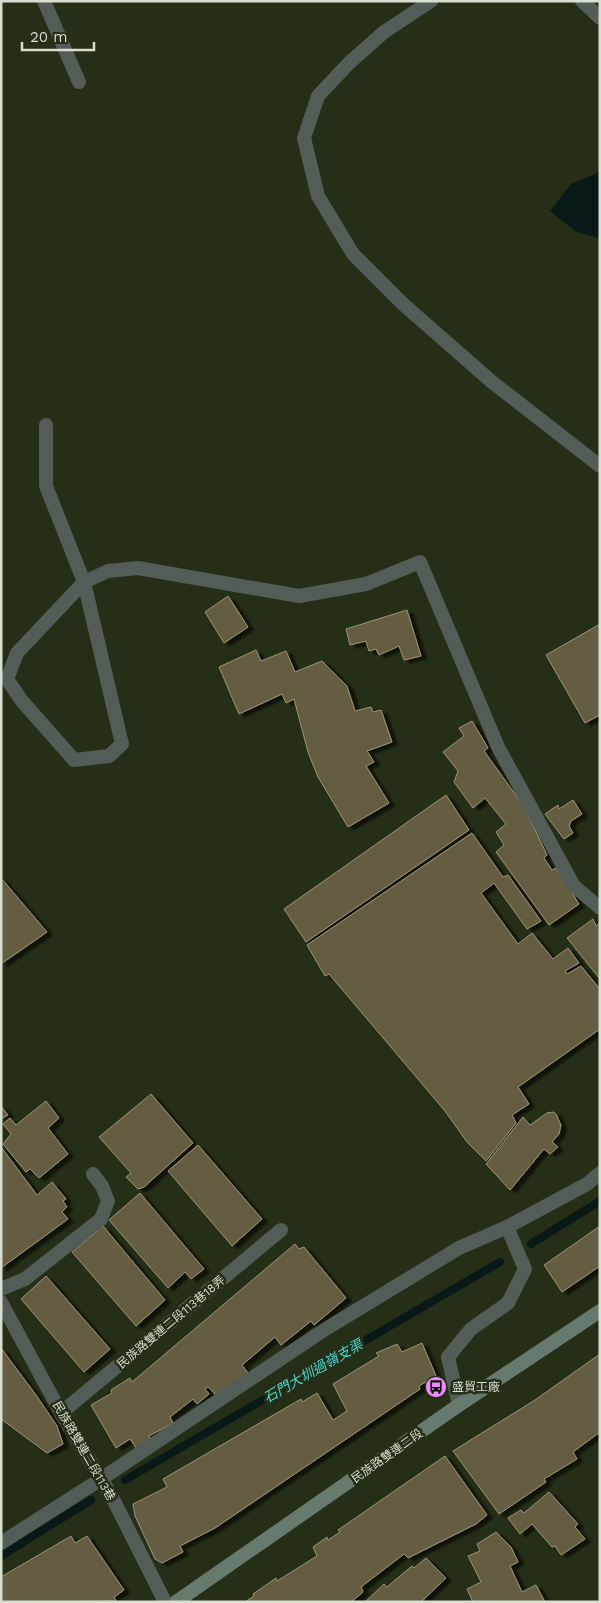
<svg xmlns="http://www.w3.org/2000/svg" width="601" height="1603" font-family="'Work Sans','Noto Sans TC',sans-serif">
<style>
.water{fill:#081918}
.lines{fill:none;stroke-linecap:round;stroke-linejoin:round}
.stream{stroke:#081918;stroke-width:8}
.building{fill:#655d42;stroke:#9d9477;filter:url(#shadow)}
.service{stroke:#515d56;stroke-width:14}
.secondary{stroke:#677a6e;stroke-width:14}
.labels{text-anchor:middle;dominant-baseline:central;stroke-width:5;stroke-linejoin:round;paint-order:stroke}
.street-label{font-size:12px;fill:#d8ded0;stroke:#252e16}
.poi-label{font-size:12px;fill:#d8ded0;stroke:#252e16;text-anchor:start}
.water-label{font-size:14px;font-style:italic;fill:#4ed5d0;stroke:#252e16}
</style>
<defs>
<filter id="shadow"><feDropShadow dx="5.5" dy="3" stdDeviation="1" flood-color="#0009"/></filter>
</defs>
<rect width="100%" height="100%" fill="#252e16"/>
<polygon class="water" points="600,172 600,239 575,231 550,211 571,184"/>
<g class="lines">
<g class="stream">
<polyline points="531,1244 600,1201"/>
<polyline points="125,1480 500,1262"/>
<polyline points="1,1556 91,1500"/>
</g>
</g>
<g class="building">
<polygon points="228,596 248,627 224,643 205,612"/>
<polygon points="407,610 421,656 404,660 399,646 379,655 376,649 369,651 366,641 350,645 346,629"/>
<polygon points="600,624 600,715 585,723 546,655"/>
<polygon points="256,650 261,661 286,651 295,672 322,661 347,686 355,711 371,707 373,712 381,710 392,742 367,751 374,762 366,766 389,803 348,827 318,777 308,752 294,699 286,703 282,694 239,714 219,667"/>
<polygon points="472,721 488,748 484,751 523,805 547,855 544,858 552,870 556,868 579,904 549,925 496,852 504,845 496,832 506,824 485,798 473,808 454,782 458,771 443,752 464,736 459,728"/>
<polygon points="446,795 469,830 306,942 284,909"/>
<polygon points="573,800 582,814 571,821 569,826 573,833 564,839 545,814 558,805 559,809"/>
<polygon points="472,833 503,877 508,875 541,921 527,929 494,883 481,893 518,944 532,933 553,959 568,948 579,963 565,971 567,974 581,966 600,989 600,1029 518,1087 529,1104 512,1115 516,1123 486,1161 467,1142 445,1111 329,974 325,976 307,945"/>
<polygon points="1,878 47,932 1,964"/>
<polygon points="593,919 596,926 599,923 600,925 600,979 567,938"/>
<polygon points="151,1094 193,1143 144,1187 138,1189 126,1177 131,1173 99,1137"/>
<polygon points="46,1101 59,1118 48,1128 68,1154 39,1178 30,1169 26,1172 3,1144 11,1134 3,1124 10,1118 16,1125"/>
<polygon points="1,1106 8,1115 1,1119"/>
<polygon points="553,1112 556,1114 561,1125 559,1134 552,1142 558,1147 550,1154 544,1149 510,1190 486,1164 523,1117 530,1125 547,1113"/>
<polygon points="198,1145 262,1219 232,1246 168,1171"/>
<polygon points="1,1147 37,1195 52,1182 66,1199 63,1201 67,1207 62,1212 68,1219 1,1268"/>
<polygon points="140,1193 204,1269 191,1279 185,1272 168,1288 109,1220"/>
<polygon points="103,1226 165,1300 136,1326 72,1252"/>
<polygon points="600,1226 600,1266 562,1292 544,1265"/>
<polygon points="295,1244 299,1249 304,1247 346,1298 314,1325 311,1321 281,1345 275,1337 242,1365 248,1373 219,1398 208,1387 205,1389 209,1394 197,1404 193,1399 170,1417 173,1423 149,1436 151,1440 137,1449 130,1439 116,1448 91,1405 112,1393 111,1390 130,1378 132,1382"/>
<polygon points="46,1276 110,1349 84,1372 21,1299"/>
<polygon points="422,1343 436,1376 419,1386 420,1389 215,1528 180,1546 183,1552 162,1563 155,1559 135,1516 133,1504 167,1487 163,1479 301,1399 302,1402 317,1393 333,1420 347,1411 333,1384 379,1356 376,1353 397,1344 402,1352"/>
<polygon points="1,1348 36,1395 57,1426 63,1444 47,1453 1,1419"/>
<polygon points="600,1354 600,1432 573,1452 577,1459 544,1479 546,1482 499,1514 453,1451 535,1400"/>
<polygon points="445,1456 487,1515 476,1524 408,1558 404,1554 361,1587 363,1592 351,1602 245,1602 254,1596 253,1594 276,1578 277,1581 317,1556 313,1547 327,1537 328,1540 340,1532 338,1530"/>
<polygon points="549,1492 578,1524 575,1527 585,1539 561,1555 555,1546 552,1547 532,1524 520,1534 508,1518 521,1510 524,1513"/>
<polygon points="496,1532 511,1547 518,1562 510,1566 522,1592 536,1585 545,1602 473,1602 467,1589 481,1582 468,1556 480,1551 477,1544"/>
<polygon points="71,1536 75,1543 87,1536 124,1590 114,1597 116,1601 1,1602 1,1577"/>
<polygon points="426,1558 446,1578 421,1602 365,1602 384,1584 387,1587 412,1566 414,1568"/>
</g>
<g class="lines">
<g class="service">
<polyline points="44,1 79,82"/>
<polyline points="431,1 384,32 349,63 318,96 304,138 318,196 353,254 403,304 492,382 600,466"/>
<polyline points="582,1 600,18"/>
<polyline points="46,425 46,486 84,582 122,744 109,756 74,760 22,701 7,679 17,653 84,582 108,571 138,568 299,596 366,584 420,562 498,747 574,886 600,908"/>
<polyline points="1,1289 25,1279 101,1219 108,1201 102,1186 93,1174"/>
<polyline points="1,1302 61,1413 111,1495 165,1602"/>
<polyline points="459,1405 448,1357 471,1329 508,1303 525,1269 507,1227"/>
<polyline points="61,1413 281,1230"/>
<polyline points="1,1543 101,1479 324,1330 459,1248 507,1227 587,1184 600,1173"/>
</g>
<polyline class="secondary" points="176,1602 459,1405 600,1311"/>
</g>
<defs>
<g id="bus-disc" transform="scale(1.125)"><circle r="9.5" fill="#eb8dfc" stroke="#252e16"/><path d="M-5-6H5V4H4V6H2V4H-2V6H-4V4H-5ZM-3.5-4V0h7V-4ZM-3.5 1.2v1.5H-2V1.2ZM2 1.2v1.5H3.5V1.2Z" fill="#111"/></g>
</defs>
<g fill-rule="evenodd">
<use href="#bus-disc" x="436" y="1387"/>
</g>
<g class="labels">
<g class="street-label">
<text transform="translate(171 1322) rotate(-40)">民族路雙連二段113巷18弄</text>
<text transform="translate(84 1451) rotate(60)">民族路雙連二段113巷</text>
<text transform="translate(387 1456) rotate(-35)">民族路雙連二段</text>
</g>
<g class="poi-label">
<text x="452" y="1387">盛貿工廠</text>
</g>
<g class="water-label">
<text transform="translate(313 1371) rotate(-30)">石門大圳過嶺支渠</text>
</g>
</g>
<rect width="601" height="1603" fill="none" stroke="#d8ded0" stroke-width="5"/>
<path d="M22 42v8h72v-8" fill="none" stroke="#d8ded0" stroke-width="2.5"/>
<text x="30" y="42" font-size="15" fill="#d8ded0" stroke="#252e16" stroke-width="4" paint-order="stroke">20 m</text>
</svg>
